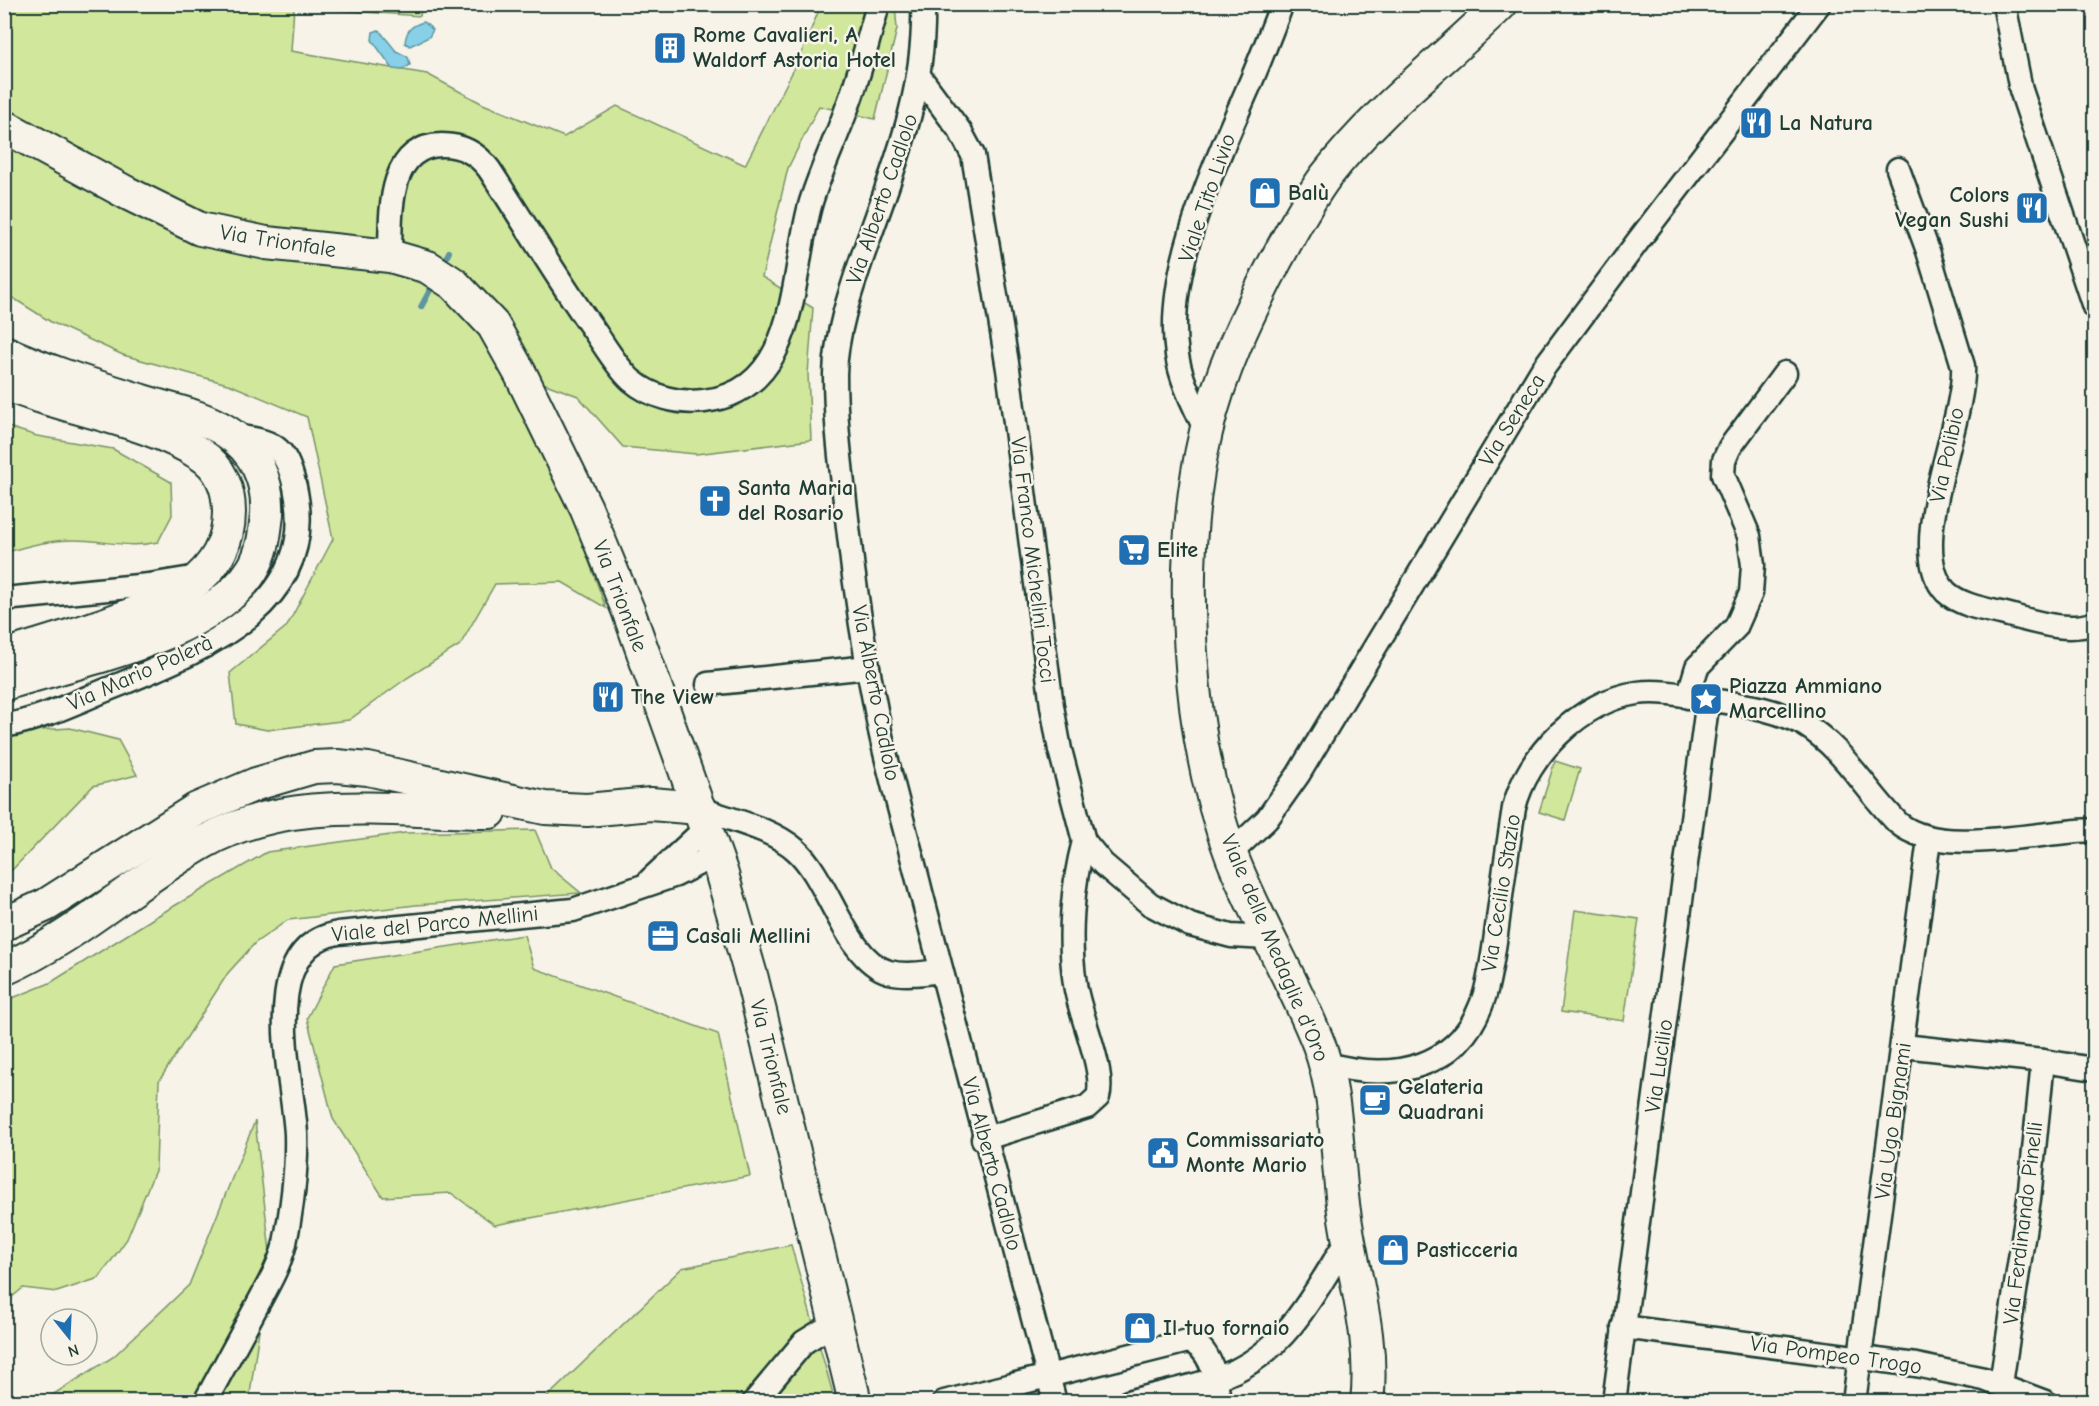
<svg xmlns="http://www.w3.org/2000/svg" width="2099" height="1406" font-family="'Comic Neue',sans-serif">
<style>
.green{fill:#d1e79c;stroke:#789268;stroke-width:1.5}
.water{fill:#87d0e8;stroke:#5d95a0;stroke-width:1.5}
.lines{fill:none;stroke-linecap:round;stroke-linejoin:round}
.stream{stroke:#5d95a0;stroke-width:6}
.street-casing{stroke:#1f3d34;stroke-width:27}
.secondary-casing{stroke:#1f3d34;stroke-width:36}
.street{stroke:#f7f3e8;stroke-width:22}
.secondary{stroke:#f7f3e8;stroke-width:32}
.labels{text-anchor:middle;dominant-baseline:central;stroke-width:5;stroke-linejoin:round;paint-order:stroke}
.poi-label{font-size:22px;font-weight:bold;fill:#1f3d34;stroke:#f7f3e8;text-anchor:start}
.street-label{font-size:22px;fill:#1f3d34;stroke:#f7f3e8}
</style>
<rect width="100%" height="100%" fill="#f7f3e8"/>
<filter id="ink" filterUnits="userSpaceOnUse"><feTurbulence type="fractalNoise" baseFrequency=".0167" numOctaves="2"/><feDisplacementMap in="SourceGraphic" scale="12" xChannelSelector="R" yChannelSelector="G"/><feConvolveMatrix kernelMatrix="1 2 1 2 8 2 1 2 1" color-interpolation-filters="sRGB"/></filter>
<g filter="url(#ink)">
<g class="green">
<polygon points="4,5 422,5 420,16 294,7 291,51 427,74 483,104 564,137 617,106 745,165 798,61 821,5 895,5 897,29 875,119 819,106 788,168 762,277 813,308 808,374 811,440 696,454 623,447 578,396 521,375 606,608 562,582 495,584 460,645 407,678 349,720 267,730 236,724 230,673 287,626 333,539 307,417 231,385 123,355 51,322 5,293"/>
<path d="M5,426L37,436L113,449L171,482L172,515L158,542C129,549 103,540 74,540C51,540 26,546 5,553Z"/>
<polygon points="70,728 118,740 137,775 93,786 12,870 5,871 4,735 27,731"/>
<polygon points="1555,761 1580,769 1565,820 1539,812"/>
<polygon points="535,830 551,868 581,893 416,905 288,920 255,943 228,973 159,1081 156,1168 127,1239 99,1278 57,1292 23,1288 12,1297 5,1295 5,1001 50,983 157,916 267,852 405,833"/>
<polygon points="1575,910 1639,919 1624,1021 1561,1012"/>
<polygon points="524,935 534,968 718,1034 750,1176 495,1225 451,1193 383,1197 333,1119 307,1018 335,964"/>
<polygon points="255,1121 270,1252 249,1401 41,1402 113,1357 189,1285"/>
<polygon points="791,1245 835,1401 542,1402 682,1268"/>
</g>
<g class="water">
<path d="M424,22L433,30L429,37L410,46L405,43C406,30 412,25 424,22Z"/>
<polygon points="379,30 396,51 408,57 410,65 402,70 393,69 372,40 373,32"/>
</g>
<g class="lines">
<g class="stream">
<polyline points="442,266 449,252"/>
<polyline points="421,307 435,281"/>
</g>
<g class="street-casing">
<g id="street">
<path d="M923,4C926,94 892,172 863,255C850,293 836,333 835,374C835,420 841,465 846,510C854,585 865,658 880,731C892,785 908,839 921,892C964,1062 1011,1231 1055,1402"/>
<polyline points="2004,4 2021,90 2094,307"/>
<polyline points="920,77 960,131 973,155 1008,369 1052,706 1060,750 1084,841 1103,864 1150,904 1190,925 1231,936 1268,938"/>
<path d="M1898,169L1928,251L1963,366C1966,423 1903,548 1946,592C1960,605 1983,609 2001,613C2030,620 2065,634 2094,623"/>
<path d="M390,256C391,216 386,146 442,145C462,145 477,153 489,169C524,222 556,277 593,329C605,346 616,366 631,380C651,397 678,404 704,401C801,390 790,272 811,202C821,170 836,139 847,108C859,77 867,44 876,12"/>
<path d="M1206,431C1195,407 1181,382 1177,355C1164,273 1214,167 1246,93C1259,64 1270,34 1282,4"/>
<polyline points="4,599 149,585 192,578"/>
<polyline points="708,684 868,667"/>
<polyline points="1688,697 1697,667 1736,627 1751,593 1753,565 1749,536 1723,475 1724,460 1730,447 1785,373"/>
<path d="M4,726C43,719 80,700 116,686C204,650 321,605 295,487C285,444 273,441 233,436"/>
<path d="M699,808C730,820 771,828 796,850C829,879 846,960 889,972C905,976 924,973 940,971"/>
<polyline points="1231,853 1267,819 1298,775 1542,370 1638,241 1819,4"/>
<polyline points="650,880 706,828"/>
<polyline points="1903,1046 2043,1061 2094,1069"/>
<path d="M1324,1063C1392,1083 1462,1070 1485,994C1493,965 1496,934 1500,904C1504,872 1509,840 1514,808C1527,755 1581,701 1637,693C1662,689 1692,697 1718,701C1748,705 1778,710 1805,725C1844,749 1866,791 1898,823C1939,858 2041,831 2094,830"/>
<path d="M983,1139L1087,1107L1098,1097C1106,1070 1079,1015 1075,984C1068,938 1072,886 1084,841"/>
<polyline points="1623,1327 1916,1365 1984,1379 2045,1402"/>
<polyline points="2001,1384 2029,1199 2043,1061"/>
<path d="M205,1402C221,1372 237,1343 253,1313C265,1290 279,1268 285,1243C292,1208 297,1169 296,1134C293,1077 255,948 338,933L573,910L676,875L715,855"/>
<polyline points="754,1402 804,1342 835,1323"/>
<path d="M944,1402L1188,1341C1211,1347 1217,1381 1219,1402"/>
<path d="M1128,1402C1163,1392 1202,1386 1235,1371C1290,1345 1317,1288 1348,1239"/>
<polyline points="1614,1402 1708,699"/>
<polyline points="1854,1402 1929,839"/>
</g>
</g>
<g class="secondary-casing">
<g id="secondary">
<polyline points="4,126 127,193 200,229 266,243 390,256 428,267 454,284 493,325 521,375 586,508 628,610 721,871 752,979 855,1402"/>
<path d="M4,352C48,372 95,386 142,401C170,410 201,415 227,432C255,450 269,481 267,514C265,533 263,553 252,570C211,636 76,661 4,684"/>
<path d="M4,383C65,410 145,418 200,454C221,467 229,489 229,512C229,581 163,604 108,623C74,635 39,645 4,656"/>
<polyline points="4,924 46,905 197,809 256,784 314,767 337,766 368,769 545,808 587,810 651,804 699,808"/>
<path d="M4,969C77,937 135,881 204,842C292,793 394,812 490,812"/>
<path d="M1367,1402C1375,1335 1351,1270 1343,1204C1336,1150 1338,1097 1319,1045C1294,981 1257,921 1232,857C1186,737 1176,557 1206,432C1220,372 1247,316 1275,262C1291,233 1306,203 1326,176C1377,110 1442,62 1501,4"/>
</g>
</g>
<use href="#street" class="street"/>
<use href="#secondary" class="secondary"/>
</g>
</g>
<defs>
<g id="building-square" transform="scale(1.725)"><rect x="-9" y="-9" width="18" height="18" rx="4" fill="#1f6fb2" stroke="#f7f3e8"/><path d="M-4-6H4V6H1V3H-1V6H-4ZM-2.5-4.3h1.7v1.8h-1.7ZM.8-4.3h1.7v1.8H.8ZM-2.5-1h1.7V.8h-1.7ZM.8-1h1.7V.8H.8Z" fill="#fff"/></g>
<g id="restaurant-square" transform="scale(1.725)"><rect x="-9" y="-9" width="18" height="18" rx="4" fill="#1f6fb2" stroke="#f7f3e8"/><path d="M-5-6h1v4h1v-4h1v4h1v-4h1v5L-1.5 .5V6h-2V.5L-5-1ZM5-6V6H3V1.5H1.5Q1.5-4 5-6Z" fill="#fff"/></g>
<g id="shop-square" transform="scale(1.725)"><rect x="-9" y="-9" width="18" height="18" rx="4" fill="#1f6fb2" stroke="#f7f3e8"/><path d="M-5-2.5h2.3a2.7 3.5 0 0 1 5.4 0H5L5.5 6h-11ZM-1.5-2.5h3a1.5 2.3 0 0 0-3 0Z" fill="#fff"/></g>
<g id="church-square" transform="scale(1.725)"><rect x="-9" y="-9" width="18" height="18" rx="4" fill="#1f6fb2" stroke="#f7f3e8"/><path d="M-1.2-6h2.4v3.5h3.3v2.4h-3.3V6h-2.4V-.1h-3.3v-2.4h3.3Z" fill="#fff"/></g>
<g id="supermarket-square" transform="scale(1.725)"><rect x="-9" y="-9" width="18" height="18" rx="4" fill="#1f6fb2" stroke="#f7f3e8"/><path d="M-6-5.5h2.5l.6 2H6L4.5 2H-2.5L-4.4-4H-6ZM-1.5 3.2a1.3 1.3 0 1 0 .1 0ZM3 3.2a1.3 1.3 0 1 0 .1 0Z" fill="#fff"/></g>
<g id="sight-square" transform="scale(1.725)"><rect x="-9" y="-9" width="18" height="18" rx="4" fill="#1f6fb2" stroke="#f7f3e8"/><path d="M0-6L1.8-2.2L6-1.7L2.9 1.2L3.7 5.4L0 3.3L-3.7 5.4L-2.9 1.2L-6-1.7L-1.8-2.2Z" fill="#fff"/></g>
<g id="office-square" transform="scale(1.725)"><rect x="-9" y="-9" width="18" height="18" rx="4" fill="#1f6fb2" stroke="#f7f3e8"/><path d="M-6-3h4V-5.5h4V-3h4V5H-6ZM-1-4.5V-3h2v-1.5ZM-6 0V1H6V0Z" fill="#fff"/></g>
<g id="cafe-square" transform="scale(1.725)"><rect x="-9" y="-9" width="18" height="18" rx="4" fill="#1f6fb2" stroke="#f7f3e8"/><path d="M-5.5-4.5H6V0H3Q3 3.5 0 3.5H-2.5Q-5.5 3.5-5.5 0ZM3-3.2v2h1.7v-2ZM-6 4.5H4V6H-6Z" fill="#fff"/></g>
<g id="civic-square" transform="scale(1.725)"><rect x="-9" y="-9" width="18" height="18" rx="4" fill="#1f6fb2" stroke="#f7f3e8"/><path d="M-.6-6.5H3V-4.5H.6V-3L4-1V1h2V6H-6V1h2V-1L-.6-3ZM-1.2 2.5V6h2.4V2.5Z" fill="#fff"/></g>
</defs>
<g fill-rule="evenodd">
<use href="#building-square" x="670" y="48"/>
<use href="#restaurant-square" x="1756" y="123"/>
<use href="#shop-square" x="1265" y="193"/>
<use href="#restaurant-square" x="2032" y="208"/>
<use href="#church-square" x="715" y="501"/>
<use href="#supermarket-square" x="1134" y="550"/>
<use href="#restaurant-square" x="608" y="697"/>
<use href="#sight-square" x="1706" y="699"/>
<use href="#office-square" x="663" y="936"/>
<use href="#cafe-square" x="1375" y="1100"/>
<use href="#civic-square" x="1163" y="1153"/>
<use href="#shop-square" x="1393" y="1250"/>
<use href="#shop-square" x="1140" y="1328"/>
</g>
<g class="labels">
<g class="poi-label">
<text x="693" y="35">Rome Cavalieri, A<tspan x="693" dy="25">Waldorf Astoria Hotel</tspan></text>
<text x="1779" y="123">La Natura</text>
<text x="1288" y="193">Balù</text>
<text x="2009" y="195" text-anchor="end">Colors<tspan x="2009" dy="25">Vegan Sushi</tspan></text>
<text x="738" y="488">Santa Maria<tspan x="738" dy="25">del Rosario</tspan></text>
<text x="1157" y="550">Elite</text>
<text x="1729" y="686">Piazza Ammiano<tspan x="1729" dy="25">Marcellino</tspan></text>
<text x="631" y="697">The View</text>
<text x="686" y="936">Casali Mellini</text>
<text x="1398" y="1087">Gelateria<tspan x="1398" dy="25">Quadrani</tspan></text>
<text x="1186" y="1140">Commissariato<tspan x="1186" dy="25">Monte Mario</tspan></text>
<text x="1416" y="1250">Pasticceria</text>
<text x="1163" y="1328">Il tuo fornaio</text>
</g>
<g class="street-label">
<text transform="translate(1207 198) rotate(-71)">Viale Tito Livio</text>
<text transform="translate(882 199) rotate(-71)">Via Alberto Cadlolo</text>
<text transform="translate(278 241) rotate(9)">Via Trionfale</text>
<text transform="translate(1512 420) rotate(-58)">Via Seneca</text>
<text transform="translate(1947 455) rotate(-78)">Via Polibio</text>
<text transform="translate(1033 560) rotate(83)">Via Franco Michelini Tocci</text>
<text transform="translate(620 596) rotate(69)">Via Trionfale</text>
<text transform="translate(140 673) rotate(-24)">Via Mario Polerà</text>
<text transform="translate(876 693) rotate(79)">Via Alberto Cadlolo</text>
<text transform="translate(1501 893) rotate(-81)">Via Cecilio Stazio</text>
<text transform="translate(435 924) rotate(-6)">Viale del Parco Mellini</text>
<text transform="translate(1275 948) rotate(67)">Viale delle Medaglie d'Oro</text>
<text transform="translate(771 1057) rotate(76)">Via Trionfale</text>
<text transform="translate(1659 1066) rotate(-82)">Via Lucilio</text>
<text transform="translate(1893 1121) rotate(-82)">Via Ugo Bignami</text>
<text transform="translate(992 1164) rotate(75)">Via Alberto Cadlolo</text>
<text transform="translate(2023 1223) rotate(-83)">Via Ferdinando Pinelli</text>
<text transform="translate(1836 1355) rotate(8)">Via Pompeo Trogo</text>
</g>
</g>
<rect width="2099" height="1406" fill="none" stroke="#f7f3e8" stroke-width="24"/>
<rect x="12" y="12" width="2075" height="1382" fill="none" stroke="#1f3d34" stroke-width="2" filter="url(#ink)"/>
<g transform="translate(69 1337) rotate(162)"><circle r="28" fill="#f7f3e8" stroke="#a1aaa0" stroke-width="1.5"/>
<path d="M0-4.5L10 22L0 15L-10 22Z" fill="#1f6fb2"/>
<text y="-9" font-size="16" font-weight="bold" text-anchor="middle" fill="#1f3d34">N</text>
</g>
</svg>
